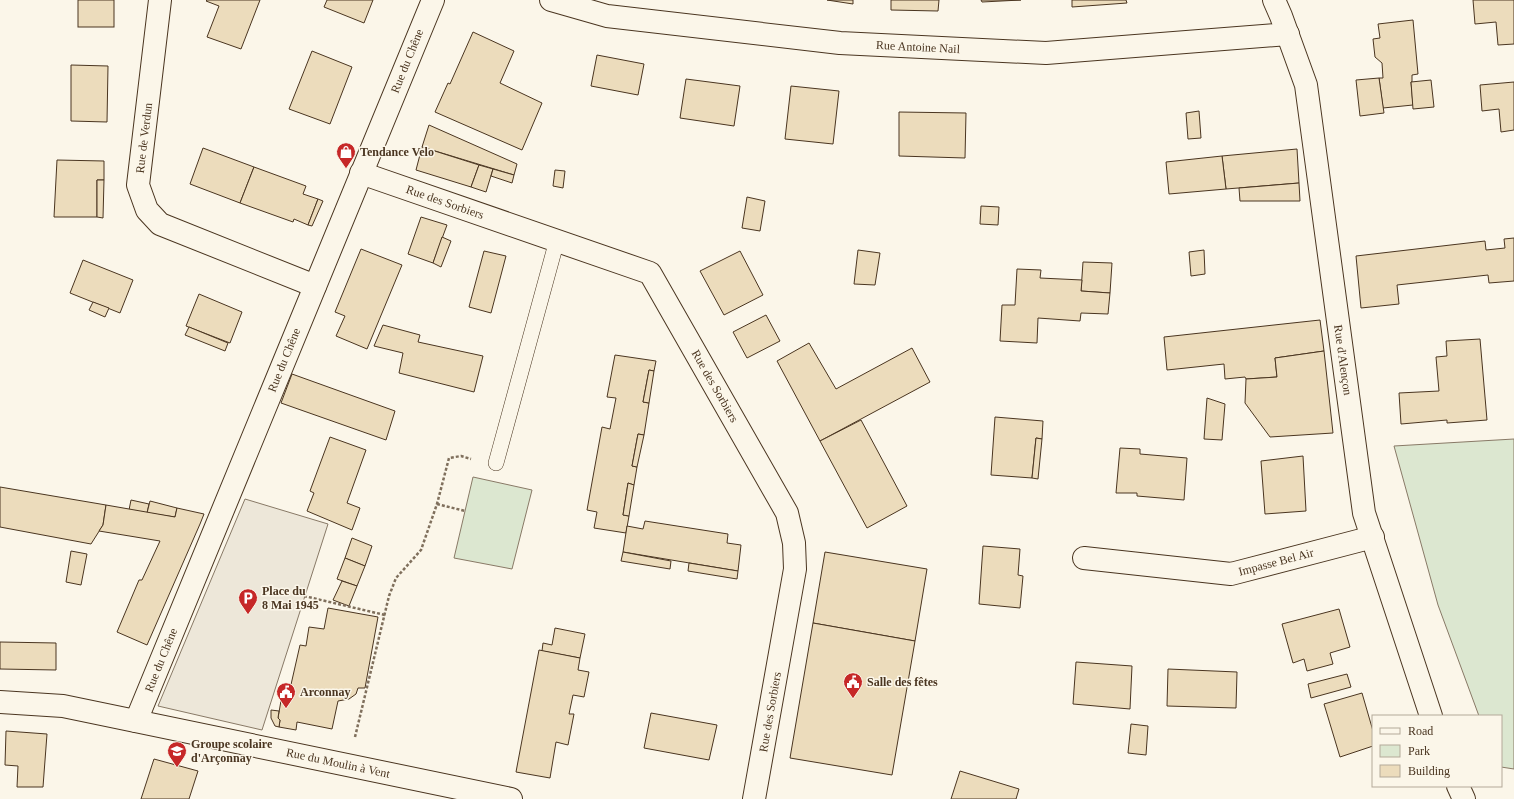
<svg xmlns="http://www.w3.org/2000/svg" width="1514" height="799" font-family="Georgia,serif">
<style>
.green{fill:#dce7d0;stroke:#887966}
.parking{fill:#ede7d9;stroke:#887966}
.building{fill:#ecdcbc;stroke:#4a3520}
.lines{fill:none;stroke-linecap:round;stroke-linejoin:round}
.lane-casing{stroke:#4a3520;stroke-width:16}
.street-casing{stroke:#4a3520;stroke-width:24}
.secondary-casing{stroke:#4a3520;stroke-width:24}
.path{stroke:#7f6f5c;stroke-width:2.5;stroke-dasharray:3 2;stroke-linecap:butt}
.lane{stroke:#fbf6e9;stroke-width:15}
.street{stroke:#fbf6e9;stroke-width:22}
.secondary{stroke:#fbf6e9;stroke-width:22}
.labels{text-anchor:middle;dominant-baseline:central;stroke-width:3;stroke-linejoin:round;paint-order:stroke}
.street-label{font-size:12px;fill:#4a3520;stroke:#fbf6e9}
.poi-label{font-size:12px;font-weight:bold;fill:#4a3520;stroke:#fbf6e9;text-anchor:start}
</style>
<rect width="100%" height="100%" fill="#fbf6e9"/>
<g class="green">
<polygon points="1514,439 1514,769 1501,767 1501,716 1479,716 1438,605 1394,446"/>
<polygon points="473,477 532,490 512,569 454,558"/>
</g>
<polygon class="parking" points="245,499 328,524 262,730 158,706"/>
<g class="building">
<rect x="78" y="0" width="36" height="27"/>
<polygon points="207,0 260,0 241,49 207,37 219,6 206,1"/>
<polygon points="327,0 373,0 364,23 324,7"/>
<polygon points="827,0 853,0 853,4"/>
<polygon points="891,0 939,0 938,11 891,10"/>
<polygon points="981,0 1021,0 982,2"/>
<polygon points="1072,0 1126,0 1127,3 1072,7"/>
<polygon points="1473,0 1514,0 1514,44 1498,45 1496,22 1475,24"/>
<polygon points="1413,20 1418,74 1412,75 1412,82 1411,82 1413,105 1383,108 1379,78 1383,78 1382,63 1375,57 1373,39 1380,38 1378,24"/>
<polygon points="473,32 514,51 500,83 542,103 522,150 435,112 448,83 450,84"/>
<polygon points="312,51 352,67 330,124 289,109"/>
<polygon points="597,55 644,64 638,95 591,86"/>
<polygon points="71,65 108,66 107,122 71,121"/>
<polygon points="1379,78 1384,113 1360,116 1356,80"/>
<polygon points="686,79 740,86 734,126 680,118"/>
<polygon points="1431,80 1434,107 1413,109 1411,82"/>
<polygon points="1514,82 1514,130 1501,132 1499,109 1482,111 1480,85"/>
<polygon points="791,86 839,91 833,144 785,139"/>
<polygon points="1199,111 1201,138 1188,139 1186,113"/>
<polygon points="899,112 966,113 965,158 899,156"/>
<polygon points="429,125 517,164 514,175 422,147"/>
<polygon points="422,147 479,165 471,187 416,170"/>
<polygon points="203,148 254,167 240,203 190,184"/>
<polygon points="1297,149 1299,183 1226,189 1222,156"/>
<polygon points="1222,156 1226,189 1169,194 1166,162"/>
<polygon points="57,160 104,161 104,180 97,180 97,217 54,217"/>
<polygon points="479,165 493,169 486,192 471,187"/>
<polygon points="254,167 306,186 303,194 318,199 308,225 294,219 293,222 240,203"/>
<polygon points="493,169 514,175 512,183 491,176"/>
<polygon points="555,170 565,171 563,188 553,186"/>
<polygon points="97,180 104,180 103,218 97,217"/>
<polygon points="1299,183 1300,201 1240,201 1239,188"/>
<polygon points="747,197 765,201 760,231 742,228"/>
<polygon points="318,199 323,201 312,226 308,225"/>
<polygon points="981,206 999,207 998,225 980,224"/>
<polygon points="421,217 447,225 433,263 408,254"/>
<polygon points="442,237 451,241 441,267 433,263"/>
<polygon points="1514,238 1514,281 1489,283 1488,275 1397,285 1399,304 1361,308 1356,256 1485,241 1486,250 1505,248 1504,239"/>
<polygon points="361,249 402,265 367,349 336,336 345,316 335,312"/>
<polygon points="858,250 880,253 875,285 854,284"/>
<polygon points="1204,250 1205,274 1191,276 1189,252"/>
<polygon points="484,251 506,256 491,313 469,307"/>
<polygon points="740,251 763,295 724,315 700,271"/>
<polygon points="83,260 133,280 120,313 70,293"/>
<polygon points="1083,262 1112,263 1110,293 1081,291"/>
<polygon points="1017,269 1041,270 1040,278 1082,280 1081,291 1110,293 1108,314 1081,313 1080,321 1038,318 1037,343 1000,341 1002,305 1015,305"/>
<polygon points="199,294 242,312 230,343 186,326"/>
<polygon points="93,302 109,308 105,317 89,310"/>
<polygon points="766,315 780,341 747,358 733,332"/>
<polygon points="1320,320 1324,351 1275,358 1277,377 1246,379 1245,377 1225,379 1224,364 1167,370 1164,337"/>
<polygon points="383,325 420,335 418,342 483,356 474,392 399,373 403,353 374,346"/>
<polygon points="189,327 228,343 225,351 185,335"/>
<polygon points="1480,339 1487,420 1447,423 1447,420 1401,424 1399,393 1439,391 1436,357 1447,356 1446,341"/>
<polygon points="809,343 836,389 912,348 930,382 820,441 777,361"/>
<polygon points="1324,351 1333,433 1270,437 1245,403 1246,379 1277,377 1275,358"/>
<polygon points="615,355 656,361 654,371 649,370 643,402 649,403 644,435 638,434 632,466 637,467 634,485 628,483 623,515 629,516 626,533 594,528 597,512 587,510 602,427 610,429 616,398 607,397"/>
<polygon points="649,370 654,371 649,403 643,402"/>
<polygon points="292,374 395,411 386,440 281,403"/>
<polygon points="1207,398 1225,404 1222,440 1204,439"/>
<polygon points="995,417 1043,421 1042,439 1036,438 1032,478 991,475"/>
<polygon points="861,420 907,506 867,528 820,441"/>
<polygon points="638,434 644,435 637,467 632,466"/>
<polygon points="330,437 366,450 347,503 360,508 352,530 307,511 314,493 310,491"/>
<polygon points="1036,438 1042,439 1038,479 1032,478"/>
<polygon points="1120,448 1140,449 1140,454 1187,458 1184,500 1137,496 1137,493 1116,493"/>
<polygon points="1303,456 1306,511 1265,514 1261,461"/>
<polygon points="628,483 634,485 629,516 623,515"/>
<polygon points="0,487 106,505 103,525 91,544 0,527"/>
<polygon points="131,500 149,504 147,513 129,510"/>
<polygon points="150,501 177,508 175,517 147,513"/>
<polygon points="106,505 175,517 177,508 204,514 200,524 147,645 117,632 139,580 142,580 160,541 99,531 103,525"/>
<polygon points="645,521 728,534 727,543 741,545 738,571 623,552 627,526 643,529"/>
<polygon points="352,538 372,546 365,566 345,558"/>
<polygon points="983,546 1020,549 1018,575 1023,576 1020,608 979,604"/>
<polygon points="71,551 87,554 81,585 66,582"/>
<polygon points="623,552 671,561 670,569 621,561"/>
<polygon points="825,552 927,569 915,641 813,623"/>
<polygon points="345,558 365,566 357,586 337,579"/>
<polygon points="689,563 738,571 737,579 688,571"/>
<polygon points="342,581 357,586 349,606 333,600"/>
<polygon points="328,608 378,617 365,688 358,688 356,694 349,699 338,701 332,729 297,722 296,730 279,727 280,720 278,718 283,689 290,689 300,645 306,646 309,627 324,629"/>
<polygon points="1339,609 1350,647 1330,653 1333,664 1307,671 1304,659 1293,663 1282,624"/>
<polygon points="813,623 915,641 892,775 790,758"/>
<polygon points="555,628 585,634 580,658 542,651 543,643 552,645"/>
<polygon points="0,642 56,643 56,670 0,669"/>
<polygon points="539,650 580,658 578,670 589,672 584,697 573,695 569,714 574,714 568,745 556,742 550,778 516,772"/>
<polygon points="1076,662 1132,666 1130,709 1073,704"/>
<polygon points="1168,669 1237,672 1236,708 1167,706"/>
<polygon points="1347,674 1351,687 1311,698 1308,684"/>
<polygon points="1362,693 1373,731 1373,746 1340,757 1324,704"/>
<polygon points="271,710 279,711 278,718 280,720 279,727 275,726 271,718"/>
<polygon points="651,713 717,725 709,760 644,748"/>
<polygon points="1131,724 1148,726 1146,755 1128,753"/>
<polygon points="6,731 47,734 43,787 17,787 18,766 5,765"/>
<polygon points="154,759 198,771 189,799 141,799"/>
<polygon points="960,771 1019,789 1016,799 951,799"/>
</g>
<g class="lines">
<g class="lane-casing">
<polyline id="lane" points="496,463 557,240"/>
</g>
<g class="street-casing">
<g id="street">
<polyline points="160,0 138,185 147,210 160,224 315,286"/>
<polyline points="551,0 607,16 840,43 1046,53 1288,34"/>
<polyline points="1274,0 1281,16 1306,85 1364,513 1431,716"/>
<polyline points="361,173 650,273 787,513 794,543 795,569 754,799"/>
<polyline points="1084,558 1231,574 1373,537"/>
<polyline points="136,721 433,0"/>
<polyline points="1458,786 1464,799"/>
</g>
</g>
<g class="secondary-casing">
<polyline id="secondary" points="0,702 63,706 511,799"/>
</g>
<g class="path">
<polyline points="437,504 465,511"/>
<polyline points="304,596 385,615"/>
<polyline points="355,737 389,596 396,578 421,550 437,504 449,458 461,456 471,459"/>
</g>
<use href="#lane" class="lane"/>
<use href="#street" class="street"/>
<use href="#secondary" class="secondary"/>
</g>
<defs>
<g id="shop-pin" transform="scale(1)"><path d="M0 17L-7.5 6A9.5 9.5 0 1 1 7.5 6Z" fill="#c62828" stroke="#fbf6e9"/><path d="M-5-2.5h2.3a2.7 3.5 0 0 1 5.4 0H5L5.5 6h-11ZM-1.5-2.5h3a1.5 2.3 0 0 0-3 0Z" fill="#fff"/></g>
<g id="parking-pin" transform="scale(1)"><path d="M0 17L-7.5 6A9.5 9.5 0 1 1 7.5 6Z" fill="#c62828" stroke="#fbf6e9"/><path d="M-3.5-5.5H1a3.5 3.5 0 0 1 0 7H-1V5.5H-3.5ZM-1-3.4V-.6H.8a1.4 1.4 0 0 0 0-2.8Z" fill="#fff"/></g>
<g id="civic-pin" transform="scale(1)"><path d="M0 17L-7.5 6A9.5 9.5 0 1 1 7.5 6Z" fill="#c62828" stroke="#fbf6e9"/><path d="M-.6-6.5H3V-4.5H.6V-3L4-1V1h2V6H-6V1h2V-1L-.6-3ZM-1.2 2.5V6h2.4V2.5Z" fill="#fff"/></g>
<g id="school-pin" transform="scale(1)"><path d="M0 17L-7.5 6A9.5 9.5 0 1 1 7.5 6Z" fill="#c62828" stroke="#fbf6e9"/><path d="M0-5L7-2L0 1L-7-2ZM-4 1L0 2.5L4 1V4Q0 6-4 4Z" fill="#fff"/></g>
</defs>
<g fill-rule="evenodd">
<use href="#shop-pin" x="346" y="152"/>
<use href="#parking-pin" x="248" y="598"/>
<use href="#civic-pin" x="853" y="682"/>
<use href="#civic-pin" x="286" y="692"/>
<use href="#school-pin" x="177" y="751"/>
</g>
<g class="labels">
<g class="street-label">
<text transform="translate(918 47) rotate(3)">Rue Antoine Nail</text>
<text transform="translate(407 61) rotate(-68)">Rue du Chêne</text>
<text transform="translate(144 138) rotate(-83)">Rue de Verdun</text>
<text transform="translate(445 202) rotate(19)">Rue des Sorbiers</text>
<text transform="translate(284 360) rotate(-68)">Rue du Chêne</text>
<text transform="translate(1343 360) rotate(82)">Rue d'Alençon</text>
<text transform="translate(715 386) rotate(60)">Rue des Sorbiers</text>
<text transform="translate(1276 562) rotate(-15)">Impasse Bel Air</text>
<text transform="translate(161 660) rotate(-68)">Rue du Chêne</text>
<text transform="translate(770 712) rotate(-80)">Rue des Sorbiers</text>
<text transform="translate(338 763) rotate(12)">Rue du Moulin à Vent</text>
</g>
<g class="poi-label">
<text x="360" y="152">Tendance Velo</text>
<text x="262" y="591">Place du<tspan x="262" dy="14">8 Mai 1945</tspan></text>
<text x="867" y="682">Salle des fêtes</text>
<text x="300" y="692">Arconnay</text>
<text x="191" y="744">Groupe scolaire<tspan x="191" dy="14">d'Arçonnay</tspan></text>
</g>
</g>
<rect x="1372" y="715" width="130" height="72" fill="#fbf6e9" stroke="#b4a999"/>
<rect x="1380" y="728" width="20" height="6" fill="#fbf6e9" stroke="#b4a999"/>
<text x="1408" y="735" font-size="12" fill="#4a3520">Road</text>
<rect x="1380" y="745" width="20" height="12" fill="#dce7d0" stroke="#b4a999"/>
<text x="1408" y="755" font-size="12" fill="#4a3520">Park</text>
<rect x="1380" y="765" width="20" height="12" fill="#ecdcbc" stroke="#b4a999"/>
<text x="1408" y="775" font-size="12" fill="#4a3520">Building</text>
</svg>
